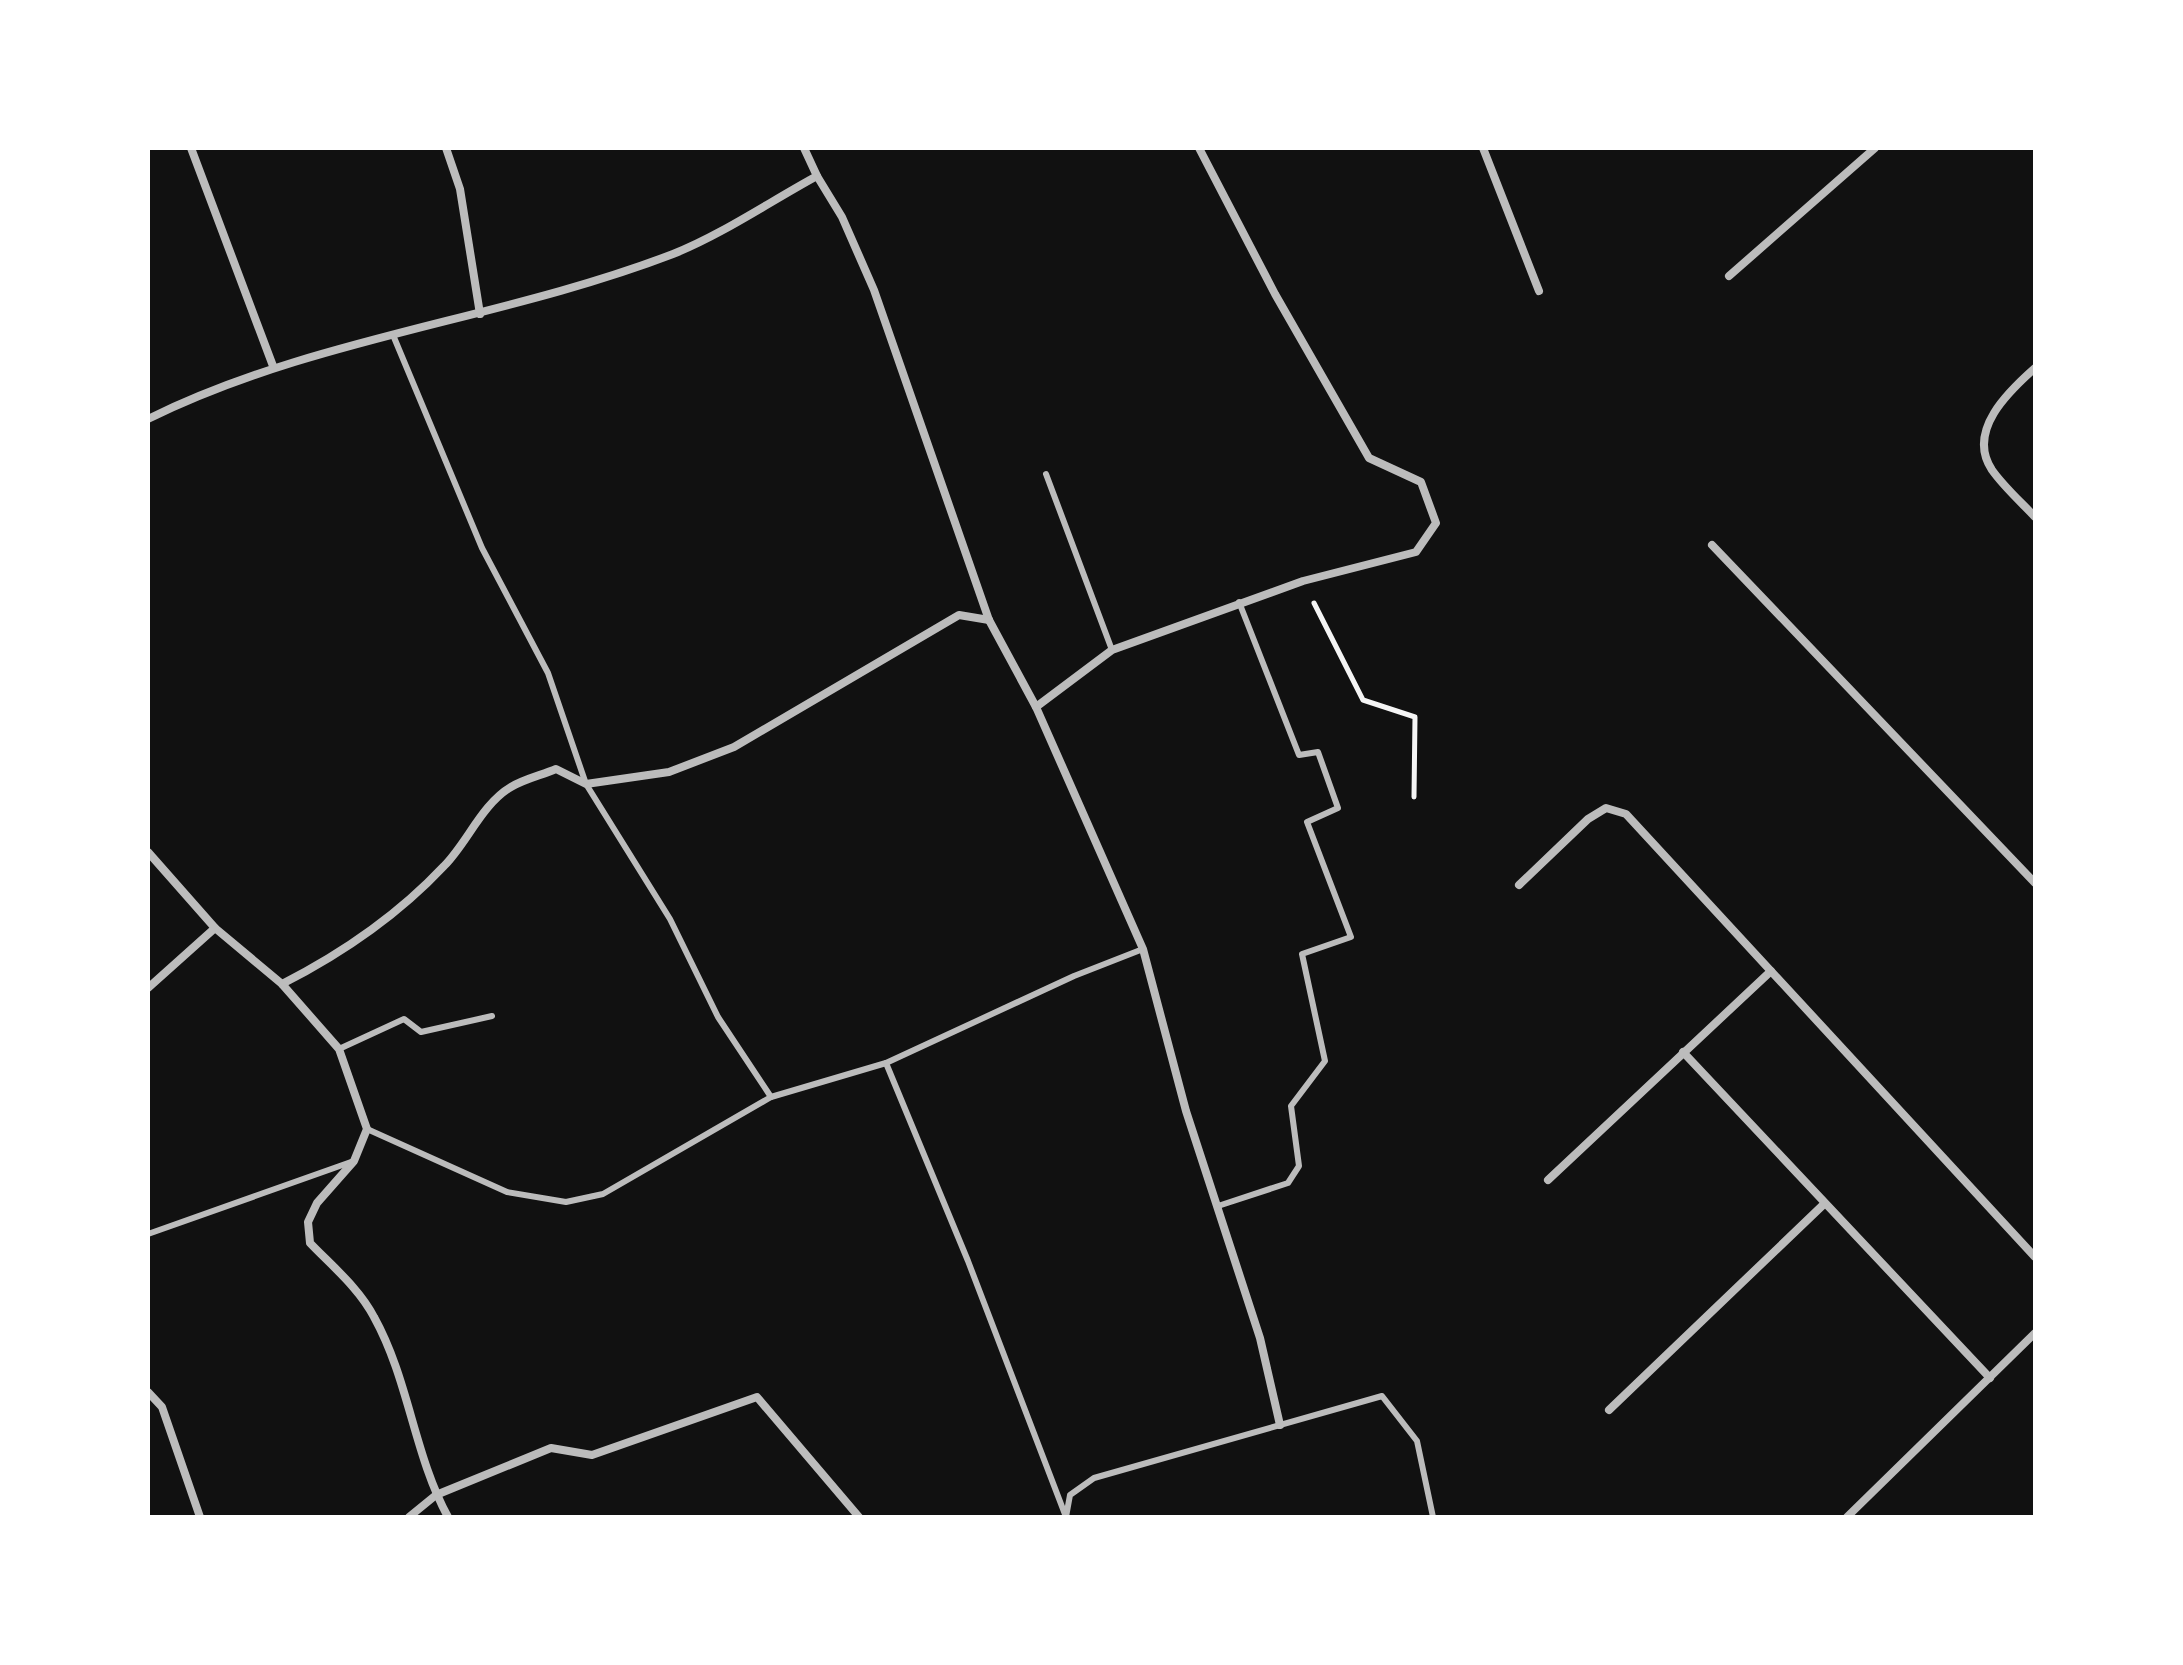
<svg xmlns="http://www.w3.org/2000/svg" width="2183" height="1665" font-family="'Noto Serif',serif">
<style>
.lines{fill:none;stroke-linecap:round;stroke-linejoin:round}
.path{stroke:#f5f5f5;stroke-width:5}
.service{stroke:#bcbcbc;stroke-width:6}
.minor{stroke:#bcbcbc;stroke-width:8}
</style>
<rect width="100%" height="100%" fill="#111"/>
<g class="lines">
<polyline class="path" points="1314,603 1363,700 1415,717 1414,797"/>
<g class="service">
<polyline points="393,335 482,548 548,673 586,784 670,919 718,1017 771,1097"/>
<polyline points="1046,474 1112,650"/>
<polyline points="339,1049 404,1019 421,1032 492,1016"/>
<polyline points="886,1063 968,1261 1066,1517"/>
<polyline points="367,1129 507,1192 566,1202 603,1194 771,1097 886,1063 1074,976 1143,949"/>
<polyline points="1218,1206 1288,1183 1299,1166 1291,1106 1325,1061 1302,954 1351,937 1307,822 1338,808 1318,752 1299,755 1239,602"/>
<polyline points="148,1234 351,1162"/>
<polyline points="1066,1517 1070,1495 1094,1478 1382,1396 1417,1441 1433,1517"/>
</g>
<g class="minor">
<polyline points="191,148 273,366"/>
<polyline points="446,148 460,189 480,314"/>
<polyline points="1483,148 1539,291"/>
<polyline points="817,176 842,217 874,290 989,620 1036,707 1143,949 1186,1111 1260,1338 1280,1425"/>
<polyline points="1729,276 1875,148"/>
<path d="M2035,368C2009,391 1966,431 1992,470C2004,487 2021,502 2035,517"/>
<path d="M148,419C314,337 501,320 673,254C721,235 771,201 817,176L804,148"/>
<polyline points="1712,545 2035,883"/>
<polyline points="1036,707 1112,650 1303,581 1416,552 1436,523 1421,482 1369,458 1275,294 1199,148"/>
<path d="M148,852L215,928L282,984L339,1049L367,1129L354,1161L317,1203L308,1222L310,1243C332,1266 359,1288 374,1317C409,1380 414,1455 448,1517"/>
<polyline points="1519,885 1588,819 1606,808 1626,814 2035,1257"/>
<path d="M282,984C341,954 398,915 444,866C467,843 482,804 511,787C524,779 542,775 556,769L586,784L669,772L734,747L959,615L989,620"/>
<polyline points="148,988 215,928"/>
<polyline points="1683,1052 1990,1378"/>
<polyline points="1548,1180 1771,971"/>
<polyline points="148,1392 162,1407 200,1517"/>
<polyline points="1609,1410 1823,1205"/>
<polyline points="409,1517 436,1495 551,1448 592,1455 757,1397 859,1517"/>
<polyline points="1847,1517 2035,1333"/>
</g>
</g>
<rect width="2183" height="1665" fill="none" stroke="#ffffff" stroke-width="300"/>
</svg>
